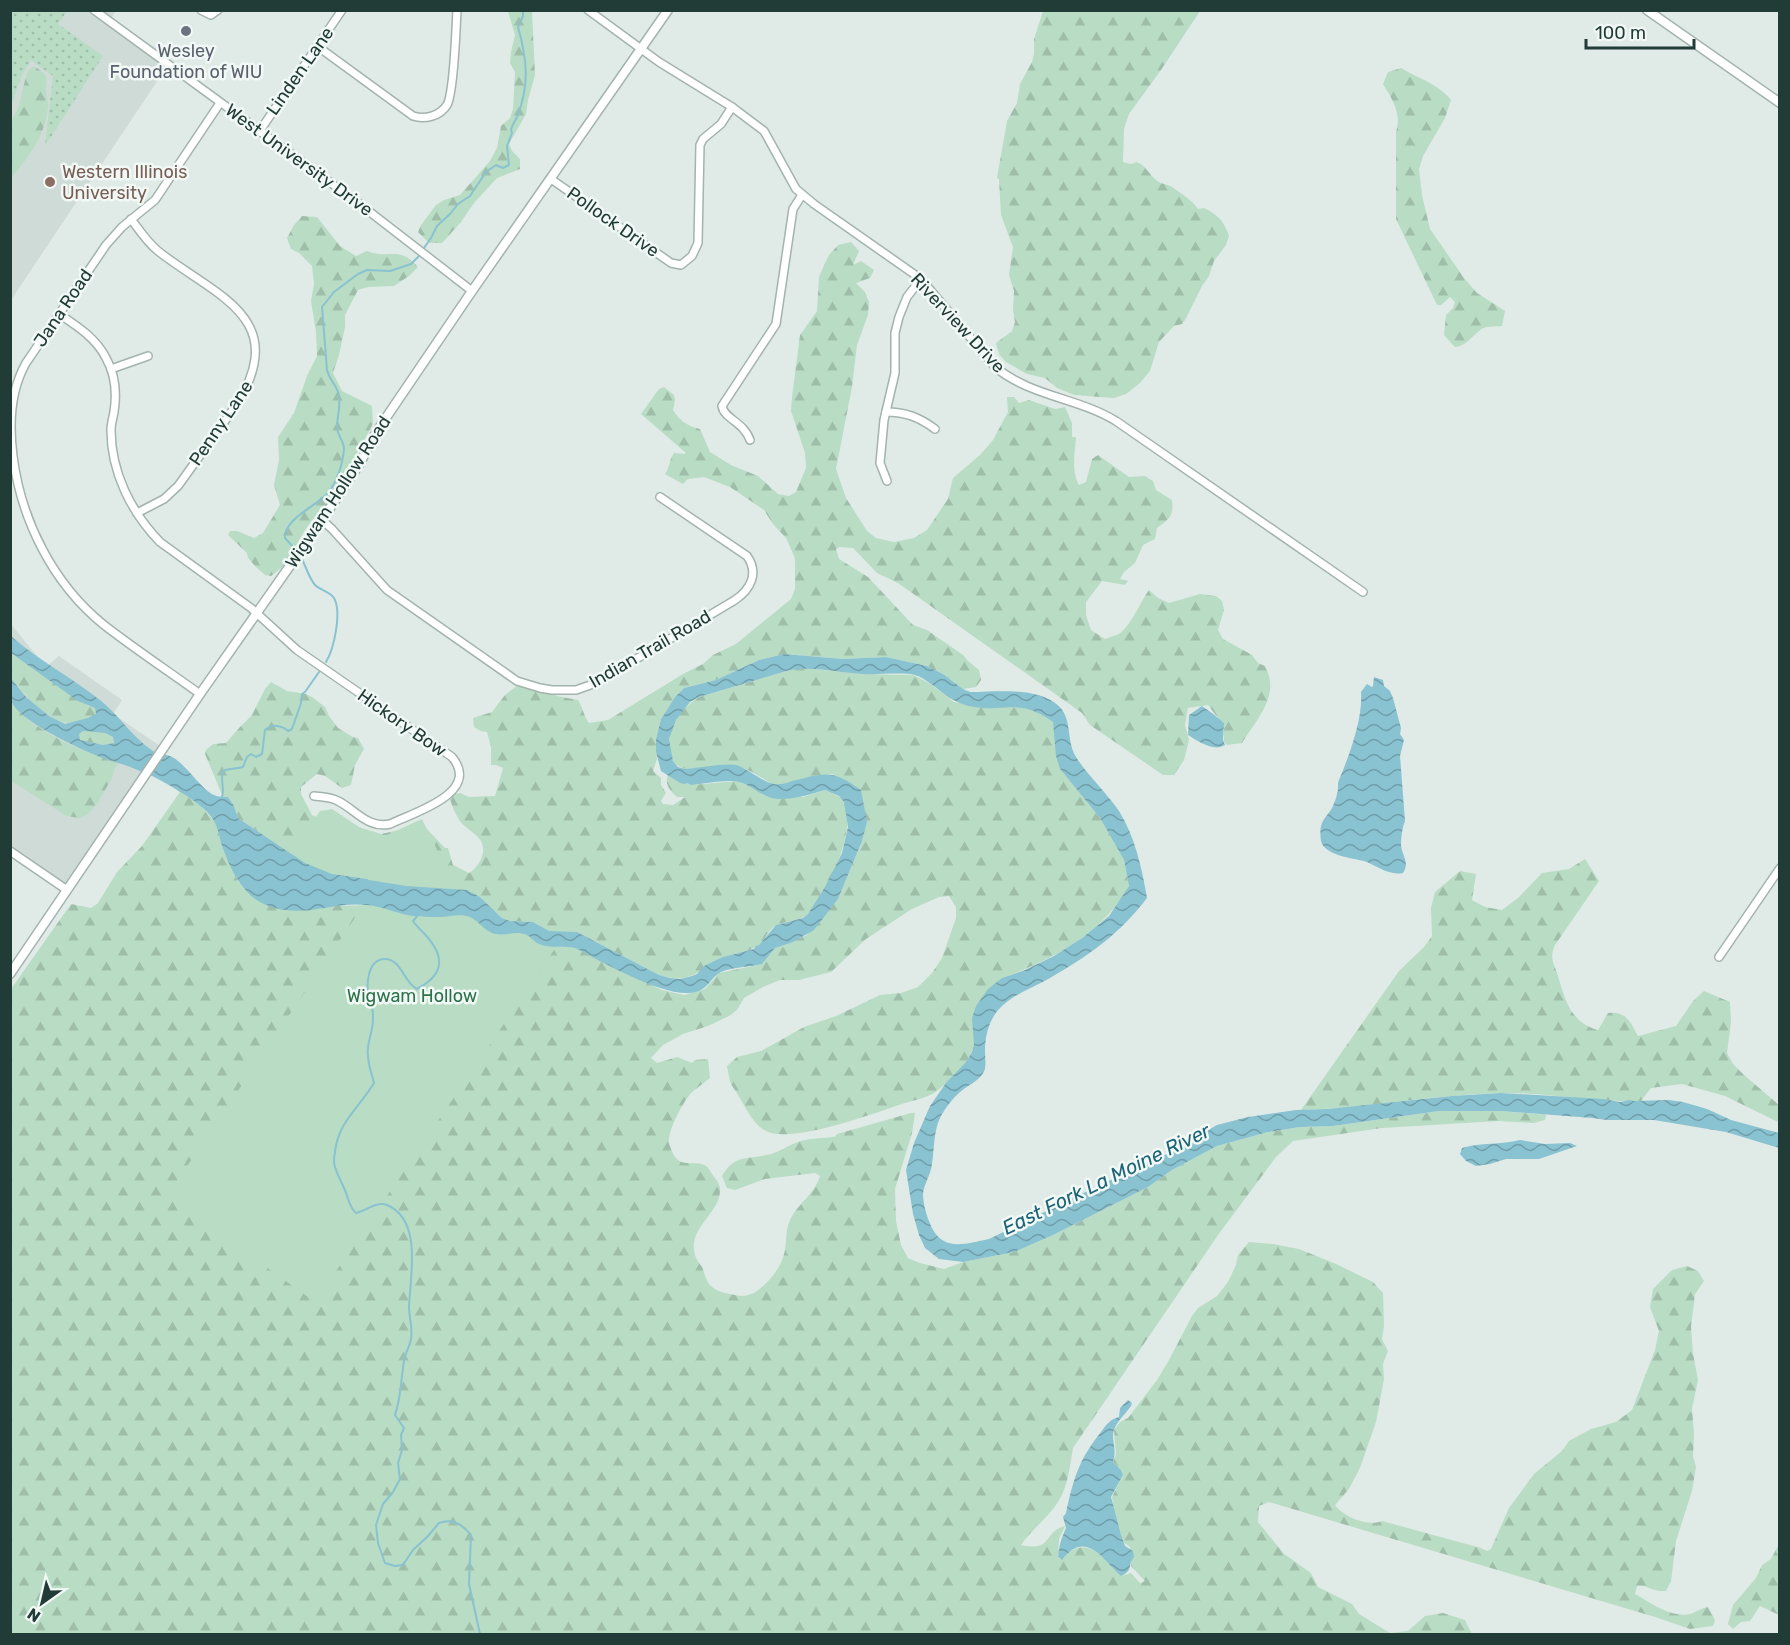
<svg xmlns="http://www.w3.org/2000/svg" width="1790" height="1645" font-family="Rubik,sans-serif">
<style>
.built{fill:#cfdbd6}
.grass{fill:url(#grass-dots)}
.forest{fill:url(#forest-firs)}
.green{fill:#b9dcc4}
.water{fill:url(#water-waves);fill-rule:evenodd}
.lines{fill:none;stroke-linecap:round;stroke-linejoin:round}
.stream{stroke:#89c2d0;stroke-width:2}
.minor-casing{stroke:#a3b3ae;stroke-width:10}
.tertiary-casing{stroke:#a3b3ae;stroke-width:11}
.minor{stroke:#fff;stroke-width:7}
.tertiary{stroke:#fff;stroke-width:8}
.worship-dot{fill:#6b7280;stroke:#f1f8f5;stroke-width:2}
.education-dot{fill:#8d6e63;stroke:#f1f8f5;stroke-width:2}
.labels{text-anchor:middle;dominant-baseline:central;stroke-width:5;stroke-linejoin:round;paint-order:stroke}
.worship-label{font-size:18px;fill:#5b616d;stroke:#f1f8f5}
.street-label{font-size:18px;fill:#213b36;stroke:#f1f8f5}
.education-label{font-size:18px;fill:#785e54;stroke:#f1f8f5;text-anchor:start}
.park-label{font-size:18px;fill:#2c724a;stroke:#f1f8f5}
.water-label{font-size:20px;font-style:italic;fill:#1c6477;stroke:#f1f8f5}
</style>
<defs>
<pattern id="grass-dots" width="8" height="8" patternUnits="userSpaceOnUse" patternTransform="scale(1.5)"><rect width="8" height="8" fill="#b9dcc4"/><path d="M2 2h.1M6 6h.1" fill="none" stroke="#9fbea9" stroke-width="1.8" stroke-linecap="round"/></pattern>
<pattern id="forest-firs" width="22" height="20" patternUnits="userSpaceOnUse" patternTransform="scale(1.5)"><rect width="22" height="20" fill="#b9dcc4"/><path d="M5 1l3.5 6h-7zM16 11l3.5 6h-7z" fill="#9fbea9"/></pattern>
<pattern id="water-waves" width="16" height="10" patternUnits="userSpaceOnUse" patternTransform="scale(1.5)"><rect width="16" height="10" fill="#89c2d0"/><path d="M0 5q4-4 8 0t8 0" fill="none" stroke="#709faa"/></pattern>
</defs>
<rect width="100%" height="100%" fill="#e0ebe7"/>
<g class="built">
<polygon points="11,11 116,11 109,21 168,65 11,300"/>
<polygon points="10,623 46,667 59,656 122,700 113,714 163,748 67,890 11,851"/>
</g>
<polygon class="grass" points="11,10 67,11 58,24 103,56 45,146 53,76 31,60 22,75 11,106"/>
<g class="forest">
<polygon points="508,11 532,11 535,75 528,100 526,114 509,144 512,151 520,159 520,169 497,178 474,203 461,222 442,243 429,243 418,232 421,225 436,205 444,200 460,195 490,161 497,148 501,126 510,118 513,109 515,72 510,63 511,52 515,35"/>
<path d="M1043,11H1200L1161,70L1129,114L1124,129L1123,162L1131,164L1137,162C1149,168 1149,176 1159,182C1162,184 1168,184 1172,187C1182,194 1191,199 1198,209L1204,208C1218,215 1224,221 1229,236L1226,245L1214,261L1209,276L1202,286L1185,320L1182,324L1174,326L1159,342L1150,371L1140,383L1126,394L1114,398L1074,395L1057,388L1045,378L1027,374L1006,362L999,354L996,343L1012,331L1015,322L1013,310L1014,291L1009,275L1013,247L1001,215L999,179L997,178L1007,121L1017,103L1020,84L1032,62L1034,54V39Z"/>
<path d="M34,66C48,76 47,74 46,91C46,96 48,101 48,105C47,134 28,157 11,179V123L19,105L27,72Z"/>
<path d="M1401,68C1417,78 1439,84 1451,100L1445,118L1423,156L1419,169L1422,195L1430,229L1464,278L1477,293L1505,311L1502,326C1494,327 1486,325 1479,331C1471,337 1465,347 1455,347L1444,335L1446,315L1453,308L1455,302L1450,297L1441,305H1437L1396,219V132C1402,113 1392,99 1383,84L1388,72Z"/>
<path d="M302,216L317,217L340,246L356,256L367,251C390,260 399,245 418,267L409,276L394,286L368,287L358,290L345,315V327L339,355L333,373L342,391L372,406L373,424L343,479L324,510L312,520L305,530L285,565L271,576L265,575L257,568L248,558L247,553L228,535L230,531H237L254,538L263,533L280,505L274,485L279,460L278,437L294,413L307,376L317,356L316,332L311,301L314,284L312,266L299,253L291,249L287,238L294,225Z"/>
<path d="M851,242L859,251L853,265L861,261L874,270L870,278L856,283L865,292L869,302L868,315L857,345L852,387L836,469L846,498L867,531L876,538L894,542L914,538L927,530L948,499L953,478L980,455L993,440L1008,412L1007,397H1014L1019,403L1029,400L1055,409L1065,407L1072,423V437H1076C1075,453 1071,471 1079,485L1086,482L1092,459L1098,455L1129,477L1145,476L1153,481L1156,490L1172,500C1174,517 1169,519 1157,528L1155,539L1143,545L1135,563L1124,572L1120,579L1128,581L1125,585L1102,581L1086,602V615L1091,630L1105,639C1109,637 1115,636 1119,634C1130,627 1141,601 1149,590L1158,598L1169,603L1200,594L1216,596L1222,601L1224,610L1218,630L1223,639L1252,655L1258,663L1265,666C1281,695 1257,719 1242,743L1227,745L1224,742V726L1208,705L1188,708L1185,725L1189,740L1184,760L1174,775H1163L1090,725L1082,713L898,583L877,573L853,548L839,547L836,549L839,559L868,577L913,625L927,630L963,655L968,661L979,670L981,680L976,687L963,689L943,674L927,666L886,657L843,659L784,654L759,660L716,680L684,688L675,697L661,719L656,752L657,759L653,771L661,778V785L666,793L661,801L663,804L673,805L685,797H677C671,791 664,785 668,775L680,783H687L691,785L737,781L751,787L769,797H803L825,790C831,793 841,796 844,802C858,830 827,891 809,913C801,922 785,920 775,926C767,931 765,941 757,946C748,953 733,953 722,958C708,964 698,976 682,978C674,979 667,977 659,975L577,932L549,931L533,922L510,921L502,918L480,897L452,888L305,863L238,818L233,804L228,797H223L205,754L206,750L213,744L226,743L239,728L252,715L265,689L271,682L287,691L306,694L312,697L325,707L329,716L338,728L353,737L358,738L364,749L355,765L351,785L342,788L325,776L317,774L301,787V794L312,815L330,823L349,824L381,834L423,825L445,848H448L453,865L469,873C479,867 487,853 481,841C476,833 465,828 460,821C455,814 452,806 450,799L455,794L460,793L469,797L495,796L503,768L496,765H491V747L487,732L481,731L474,727L473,718L492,712L505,695L522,682L557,696L578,700C583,707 583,715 589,723L608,720L683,674L703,664L713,655L736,644L791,599L795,589V558L786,538L773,524L764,510L730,487L704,477L688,479L683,484L665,474C670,467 669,460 674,453L684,454L686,453L641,414L659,389L664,387L674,395L675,400L673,410C680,421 687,426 700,429L710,452L731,465L758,476L778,494L789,496L796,492L806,468L805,453L791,411L792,397L800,335L817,311L819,277L825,263L829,255L838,245Z"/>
<path d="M10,653L88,706L95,708L96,714C68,738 37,710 20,688C17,685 12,681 11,677C8,671 11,660 10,653Z"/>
<path d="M803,668L862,674L913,675L929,683L954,702L985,708L1019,707L1034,710L1053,722L1060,769L1100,818L1124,860L1129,886C1102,934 1052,960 1002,978L974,1044C970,1064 950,1082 934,1093C924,1099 910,1101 899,1105C872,1114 791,1144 766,1131C752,1124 746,1107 738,1095C736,1091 733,1088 731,1084C729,1078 728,1072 727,1066L737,1057L761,1051L804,1027L836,1016L880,995L901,993L918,987L932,973L942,958L956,918V907L949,896L939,897L912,909L866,939L831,972L799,980H780L765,986L744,998L737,1010L729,1016L708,1026L683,1034L663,1045L651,1058L657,1063L677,1057L692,1063L695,1060L708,1059L710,1078C704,1083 698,1087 692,1092C683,1102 669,1128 669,1141C669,1145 673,1155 676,1158C683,1167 697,1160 706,1166C709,1168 712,1174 714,1177C717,1180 720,1185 720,1189C721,1214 687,1227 695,1255C696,1259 700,1264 702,1267C704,1272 706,1280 709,1284C714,1290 723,1293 730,1294C735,1295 742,1297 748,1295C760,1293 778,1272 782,1260C788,1248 784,1233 790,1220C798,1203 815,1194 820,1176L815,1173L765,1179L735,1190L727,1188L722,1176C735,1154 746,1160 766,1155C779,1153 789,1144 801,1141C812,1138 824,1138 834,1137L837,1134L911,1113H915L912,1133L895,1189L896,1221L901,1245L908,1258L920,1263L944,1269L963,1262L1014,1252L1053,1235L1148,1187L1172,1170L1217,1146L1268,1132L1300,1127L1333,1126L1439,1111H1501L1546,1115L1545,1120L1533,1123L1498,1121L1382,1128L1293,1141L1276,1157L1218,1235L1073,1448C1070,1465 1068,1487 1058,1502C1048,1518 1032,1529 1021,1545C1054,1552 1042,1532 1065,1526L1059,1539L1058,1557L1059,1559H1062C1088,1532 1101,1558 1121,1576L1131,1573L1140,1583L1145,1581L1131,1566L1130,1547L1123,1542L1114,1513L1112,1497L1123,1475L1121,1470L1113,1462L1116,1454L1114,1430L1120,1422L1128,1418L1157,1380L1169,1360L1192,1316L1198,1308L1217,1296L1228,1282L1236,1265L1238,1255L1249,1242L1273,1244L1299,1249L1336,1264L1373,1282L1383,1293L1384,1326L1382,1339L1388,1351L1383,1364L1384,1379L1376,1422L1360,1468L1349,1489L1335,1505C1343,1517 1369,1527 1382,1521L1481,1548L1487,1551L1491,1549L1509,1508L1534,1474L1562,1451L1569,1441L1591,1429L1616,1422L1632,1410L1655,1350L1659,1331L1650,1307L1653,1289L1672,1270L1687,1266L1698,1271L1704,1281L1695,1294L1691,1327L1693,1353L1698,1380L1692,1409L1694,1434L1693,1456L1696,1467L1692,1491L1676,1541L1671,1581L1666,1591C1651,1592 1648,1584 1637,1586L1635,1594C1651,1603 1671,1618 1690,1614C1696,1612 1701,1608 1708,1607L1715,1620L1713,1626L1690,1629L1655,1617L1269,1502L1259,1506L1258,1522L1284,1554L1311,1573L1318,1587L1352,1604L1359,1614L1390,1633L1408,1631L1425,1616L1443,1613L1465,1620L1472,1634H11V989L71,904L91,908L98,903L117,872L142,846L180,792L200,805L216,823L222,846L238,881L244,889L335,906L370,905L550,947L568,946L575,948L662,990L684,995L705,989L719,973L762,964L775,948L807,935L838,899L862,841L867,822L833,774L815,776L781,784H772L752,772L735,765L685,769C676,766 672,762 670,752C665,730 681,708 699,697L790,670Z"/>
<path d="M10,701C34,732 82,752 118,762L114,770L112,778L97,804L87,815L79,818L67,816L11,781Z"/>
<polygon points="84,731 105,733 113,737 114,744 103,745 80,740 78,734"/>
<path d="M1585,859L1599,881L1555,945C1549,959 1554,963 1558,976C1565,1000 1571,1023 1598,1030L1608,1013C1627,1011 1630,1022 1638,1036L1676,1026L1693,1001L1704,991L1730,1002L1731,1022L1727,1053L1733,1064L1744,1075L1779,1105L1780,1123L1725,1096L1682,1084L1651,1088L1641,1101C1594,1102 1546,1092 1499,1093C1432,1095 1367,1108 1301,1110L1399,971L1424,947L1432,936L1431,908L1435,892L1460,871L1476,874L1472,900L1485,907L1502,910L1518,898L1542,873L1569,869Z"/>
<polygon points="1779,1544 1779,1615 1760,1606 1750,1621 1741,1622 1733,1629 1728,1624 1733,1605 1756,1578 1762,1565 1771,1559"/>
</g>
<polygon class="green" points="332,809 371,835 387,835 422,819 458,893 512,924 569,928 315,1302 167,1196 375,888 283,865 320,811"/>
<g class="water">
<path d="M11,636C38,660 71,677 100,700C119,715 132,737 153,751C160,755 168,754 174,758C187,766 202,790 214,795C218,797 224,797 228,797L233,804L238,818L305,863L332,874L367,879L369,880L406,886L467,890L480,897L502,918L510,921L533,922L549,931L577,932L659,975L670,978L680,979L692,976L697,974L704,966L723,957L754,949L756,946L759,945L776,925L803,918L808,914L825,887L842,853L848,827L844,802L839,796L825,790C811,794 784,803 769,797C758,793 750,785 739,782C727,779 704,784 691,785L687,783L685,784L680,783L661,771L656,752V740L661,719L675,697L684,688L716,680L759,660L784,654L843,659L886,657L927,666L943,674L963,689L970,692C997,692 1033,687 1055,703C1074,716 1065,739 1076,757C1088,776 1106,792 1119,811C1135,837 1142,868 1147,898C1120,934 1088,956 1050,978C1033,988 1013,994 999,1009C989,1020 985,1036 985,1051C985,1056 986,1064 985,1069C981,1081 967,1085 959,1093C953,1098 948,1105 944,1111C933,1127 935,1145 932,1164C931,1174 924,1184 923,1194C923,1202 926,1214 929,1221C940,1252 962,1245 989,1239L1102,1184L1167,1154L1217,1125L1248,1117L1296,1110L1327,1109L1452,1096L1501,1093L1603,1099L1620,1102L1630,1100L1634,1101L1669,1100L1683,1102L1707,1109L1731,1120L1779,1133V1148L1726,1132L1654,1120H1607L1592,1118L1501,1111H1439L1333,1126L1300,1127L1268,1132L1217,1146L1172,1170L1148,1187L1053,1235L1014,1252L963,1262L939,1259L925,1248L919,1235L913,1214L906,1170L914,1143L930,1106L946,1083L966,1062L972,1052L974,1044L972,1018L976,1006L988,989L1002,978L1025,970L1054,956L1082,938L1109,916L1129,886L1124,860L1100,818L1060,769L1056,756L1053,722C1020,698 1008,712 974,707C946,702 940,687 918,676C907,671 877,675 863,674C838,673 815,666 790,670L699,697L690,702L676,720L669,739L673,761L678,767L685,769C697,768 726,763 736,765C749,769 762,782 774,784C780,785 786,783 792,781C827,773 831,769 861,790L867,822L862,841L838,899L814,930L793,942L775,948L762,964C750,967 733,967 721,972C711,977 708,989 696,992C667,1000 603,962 575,948C563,945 550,949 539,944C534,942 530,935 524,934C515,931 502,937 492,933C484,930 479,921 470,917C460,913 449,917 439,917C428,917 413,917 403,914C391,911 379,906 367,905C332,901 304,919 269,906C242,897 230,868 221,843C219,836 218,828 214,821C206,808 193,800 180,792C168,784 154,776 140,771C125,764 108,761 93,754C74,746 16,719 11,700C9,694 11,684 10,677L26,697L49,716L65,724L88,718L96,714L95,708L78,701L11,653ZM83,731L105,733L113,737L114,743L103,745L80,740L79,734Z"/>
<path d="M1374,677L1383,680L1384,686L1390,691L1393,698L1401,728L1400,734L1404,740L1400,756L1405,821C1402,828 1401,837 1401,845C1402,856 1410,862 1403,873C1388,876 1376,865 1364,861C1352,858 1329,856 1322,844C1320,839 1320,831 1321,826C1323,818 1330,813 1333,806C1334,803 1337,797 1337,793C1339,789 1337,784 1339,780C1349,756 1363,719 1361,692L1367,684L1372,687L1373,686Z"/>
<path d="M1202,706L1213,714L1224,723L1223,740L1225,745C1214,752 1199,742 1188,735L1189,715Z"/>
<path d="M1520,1140L1545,1144L1570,1143L1577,1146L1539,1159H1506L1490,1164L1476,1166L1466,1161L1460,1154L1462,1148C1481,1142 1501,1145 1520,1140Z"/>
<path d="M1128,1400L1132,1403L1131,1406C1125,1415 1112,1425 1113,1437C1114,1447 1116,1453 1113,1462L1121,1470L1123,1475L1111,1497L1121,1535L1125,1546L1133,1551L1134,1557C1127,1565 1134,1570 1121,1576C1102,1559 1086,1529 1062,1560L1058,1557C1059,1546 1061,1539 1066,1528L1063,1517L1066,1513C1073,1480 1079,1459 1101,1432C1106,1425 1110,1419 1119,1417L1120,1408Z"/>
</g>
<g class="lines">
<g class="stream">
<path d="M424,248L431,238L437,226L450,214L458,204L470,196L486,172L496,165L503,168L509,165L507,146L512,133L511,130C512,125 515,121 517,117C530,85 527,59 518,27L523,16V10"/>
<path d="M295,549L285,538C284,519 315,507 328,493C337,482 343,463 344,449C344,441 337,435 337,427C337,417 341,405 339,395C337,386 329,379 327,370L322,307L334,292L358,274L367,270L390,271L411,264L419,256"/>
<path d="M302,559C306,567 309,578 315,585C320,590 330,592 334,598C342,612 334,649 326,662"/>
<path d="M222,797C225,788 220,781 223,771C229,768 236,769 243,767L247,757L251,754L256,757L262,754L265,730C272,724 281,725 288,731L292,729L301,703L302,694L305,692L319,672"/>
<path d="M419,914L413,921C418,928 424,933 429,939C447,961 440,977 417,989C404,983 401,958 384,959C367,960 366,986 369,998C370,1001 372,1003 372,1007C373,1011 373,1015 373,1020C373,1032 366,1044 368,1056C368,1065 372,1074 374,1083C359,1108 338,1122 335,1152C334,1157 333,1162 335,1167C337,1174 341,1181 344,1188C349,1198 348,1206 356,1213C366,1211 376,1201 387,1205C423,1220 410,1277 409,1307C409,1317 413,1329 411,1339C410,1346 405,1353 404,1361C401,1379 401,1398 395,1415L404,1428L401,1435L402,1450L398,1463L400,1479L393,1492L383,1504L376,1525L378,1543L385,1563L395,1566L403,1565L413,1550L428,1536L439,1523C452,1518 463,1525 471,1535L469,1584L480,1634"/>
</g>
<g class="minor-casing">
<g id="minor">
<polyline points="94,10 357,202 472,291"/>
<polyline points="201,10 211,15 218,10"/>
<path d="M588,10L659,62L732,107L764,131L796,189L814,204L921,279L995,367C1032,397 1076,397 1116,421L1363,592"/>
<path d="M317,46L413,116C425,120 440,116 447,105C454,93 456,28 457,10"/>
<polyline points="259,132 342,10"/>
<polyline points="551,179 671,263 681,265 692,256 698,243 700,145 703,139 721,124 732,107"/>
<path d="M131,219C140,231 147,242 158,251C215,296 291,317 237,404L178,486L164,499L137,513"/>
<path d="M59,314C77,326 96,338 106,358C115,374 117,393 114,412C113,418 111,424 111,430C111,472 131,512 160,542L251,608L297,650L452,757C482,793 413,813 390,824C368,829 356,810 338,801C331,797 322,797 314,796"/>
<polyline points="111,369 148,356"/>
<path d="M886,412C905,412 919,417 935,429"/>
<path d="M750,440C744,422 724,419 722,406L776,324L793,209L802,195"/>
<polyline points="887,481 880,463 884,420 895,373 895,333 899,317 907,297 921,279"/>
<path d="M322,520L332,529L387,590L517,681L540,688L552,690H576L596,683L735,600C751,589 759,573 747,556L660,497"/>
<path d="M200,694C168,671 135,649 104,625C53,584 21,520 13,456C9,425 10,391 26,363L106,245L122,227L155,200L220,103"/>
<polyline points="10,851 67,890"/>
<polyline points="1719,957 1780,868"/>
</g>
</g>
<g class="tertiary-casing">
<g id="tertiary">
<polyline points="1647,10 1780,103"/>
<polyline points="10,974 200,694 322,520 360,463 377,431 472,291 668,10"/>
</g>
</g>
<use href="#minor" class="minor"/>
<use href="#tertiary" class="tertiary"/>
</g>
<circle class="worship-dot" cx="186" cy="31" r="6"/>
<circle class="education-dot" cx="50" cy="182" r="6"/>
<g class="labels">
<g class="worship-label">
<text x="186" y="51">Wesley<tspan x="186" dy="21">Foundation of WIU</tspan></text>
</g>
<g class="street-label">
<text transform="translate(300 71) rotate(-55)">Linden Lane</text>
<text transform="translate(299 160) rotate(36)">West University Drive</text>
<text transform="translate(613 222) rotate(35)">Pollock Drive</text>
<text transform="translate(63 308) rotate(-56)">Jana Road</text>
<text transform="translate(958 323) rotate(47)">Riverview Drive</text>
<text transform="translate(221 423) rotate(-56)">Penny Lane</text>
<text transform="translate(338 492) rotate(-57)">Wigwam Hollow Road</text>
<text transform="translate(650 649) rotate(-30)">Indian Trail Road</text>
<text transform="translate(402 723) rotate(35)">Hickory Bow</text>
</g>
<g class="education-label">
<text x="62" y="172">Western Illinois<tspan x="62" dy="21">University</tspan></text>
</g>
<g class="park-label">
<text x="412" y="996">Wigwam Hollow</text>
</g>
<g class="water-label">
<text transform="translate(1106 1179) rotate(-26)">East Fork La Moine River</text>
</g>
</g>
<rect width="1790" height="1645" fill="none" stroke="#213b36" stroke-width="24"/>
<g transform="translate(42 1603) rotate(214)" stroke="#f1f8f5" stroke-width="4.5" paint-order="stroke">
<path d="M0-4.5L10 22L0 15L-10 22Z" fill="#213b36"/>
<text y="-9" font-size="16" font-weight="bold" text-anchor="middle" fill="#213b36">N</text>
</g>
<path d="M1586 39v9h108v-9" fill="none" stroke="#213b36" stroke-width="3"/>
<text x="1595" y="39" font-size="18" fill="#213b36" stroke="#f1f8f5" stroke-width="4.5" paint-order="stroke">100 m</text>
</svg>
